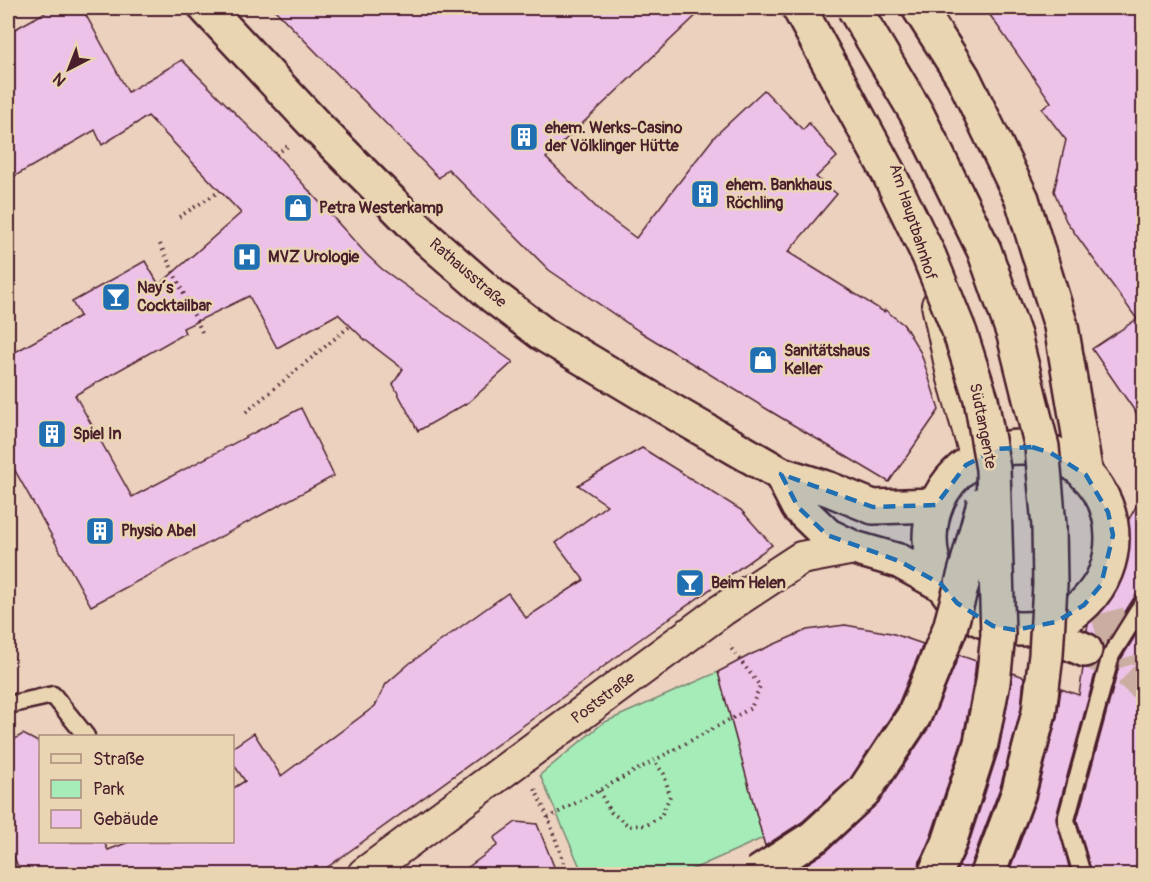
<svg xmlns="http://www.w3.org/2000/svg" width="1151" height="882" font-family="Pangolin,sans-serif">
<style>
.green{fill:#a6ecb8;stroke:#788672;stroke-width:1.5}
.building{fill:#edc2e8;stroke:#4a1f2b;stroke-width:1.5}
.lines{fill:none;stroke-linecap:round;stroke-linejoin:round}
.secondary-tunnel{stroke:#cbada1;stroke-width:33;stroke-dasharray:33 16;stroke-linecap:butt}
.lane-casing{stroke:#4a1f2b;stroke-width:21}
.street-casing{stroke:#4a1f2b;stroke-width:36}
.secondary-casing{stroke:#4a1f2b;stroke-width:38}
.primary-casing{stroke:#4a1f2b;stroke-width:38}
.path{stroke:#4a1f2b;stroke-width:4;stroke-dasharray:1.5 4.5;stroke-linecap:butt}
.lane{stroke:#ead5b3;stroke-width:16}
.street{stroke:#ead5b3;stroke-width:32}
.secondary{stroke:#ead5b3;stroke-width:33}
.primary{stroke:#ead5b3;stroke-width:33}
.primary-bridge-casing{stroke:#4a1f2b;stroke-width:38;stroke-linecap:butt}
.primary-bridge{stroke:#ead5b3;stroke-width:33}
.marked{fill:#1f6fb2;fill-opacity:0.2;stroke:#1f6fb2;stroke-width:4.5;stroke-dasharray:12 8;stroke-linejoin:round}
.labels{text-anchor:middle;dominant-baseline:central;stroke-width:5;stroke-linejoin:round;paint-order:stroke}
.poi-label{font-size:16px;font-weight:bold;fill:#4a1f2b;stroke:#ead5b3;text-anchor:start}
.street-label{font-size:16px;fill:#4a1f2b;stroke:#ead5b3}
</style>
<rect width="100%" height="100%" fill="#ebd1be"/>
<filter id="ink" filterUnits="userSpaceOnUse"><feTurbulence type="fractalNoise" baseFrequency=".0167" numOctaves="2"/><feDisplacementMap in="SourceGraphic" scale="12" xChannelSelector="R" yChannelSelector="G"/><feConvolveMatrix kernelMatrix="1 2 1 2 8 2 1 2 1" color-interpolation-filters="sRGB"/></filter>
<g filter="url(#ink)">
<polygon class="green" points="718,672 763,838 682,874 583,874 540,775 603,723"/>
<g class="building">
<polygon points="53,8 82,8 128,92 182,60 276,154 367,255 382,269 513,362 469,402 418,431 393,384 403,369 364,339 338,314 277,348 249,296 183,328 185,333 75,395 132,497 301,408 334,476 91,606 8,458 8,356 80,316 72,302 145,261 159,285 241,213 148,116 102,145 95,130 8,180 8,33"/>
<polygon points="273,8 704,8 546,158 602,213 636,238 715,136 764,90 803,130 809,123 837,157 816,177 837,194 788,252 884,312 885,310 904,325 921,353 939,410 889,482 775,414 639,331 549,270 448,169 439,178"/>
<polygon points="985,8 1143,8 1143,423 1092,349 1137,319 1066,221 1054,191 1066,140 1042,109 1051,102"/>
<polygon points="642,448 741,510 772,545 632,645 578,686 318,874 21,874 12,852 8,850 8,743 23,734 40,743 40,842 104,842 108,850 129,842 232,842 232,789 245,781 232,762 232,748 254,733 281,776 375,706 386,684 410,663 508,593 526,618 584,580 556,543 607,505 578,485"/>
<polygon points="1143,494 1143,592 1135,596 1103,647 1100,638 1087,631 1090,604 1114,546"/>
<polygon points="1143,623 1143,874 1092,874 1077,820 1121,659"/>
<polygon points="845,625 891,633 923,644 897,707 850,779 802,822 765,846 718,672 752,654 807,630"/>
<polygon points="959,655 976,661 974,679 963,738 931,836 918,866 916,874 791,874 827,851 880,801 930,726"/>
<polygon points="1098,663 1056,817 1071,874 1008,874 1036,799 1057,717 1061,689 1079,695 1083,668 1088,668"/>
<polygon points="1013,673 1024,677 1021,709 1000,788 970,867 970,874 955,874 967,849 999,749"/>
<polygon points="516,822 537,824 557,874 459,874 498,845 494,838"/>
</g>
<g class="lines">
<g class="secondary-tunnel">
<polyline points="1107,612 1123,667"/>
<polyline points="1085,650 1123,667 1144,685"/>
</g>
<g class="lane-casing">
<g id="lane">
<polyline points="8,705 53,695 86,736"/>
<polyline points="1082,874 1066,820 1111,655 1144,602"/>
</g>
</g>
<g class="street-casing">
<g id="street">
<polyline points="938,305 953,375 977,458"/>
<polyline points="364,874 722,610 801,558 854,548"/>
</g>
</g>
<g class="secondary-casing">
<g id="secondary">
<polyline points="206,8 317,127 429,240 493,296 543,334 682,417 781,474 829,489 873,507 936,505"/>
<circle cx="1021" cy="538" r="91"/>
<polyline points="781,474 798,507 827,535 854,548 899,561 941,584"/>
<polyline points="1037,629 1085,650"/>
</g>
</g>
<g class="primary-casing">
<polyline id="primary" points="919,8 963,77 1022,199 1061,326 1086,475"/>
</g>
<g class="path">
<polyline points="276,154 288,146"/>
<polyline points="179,217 220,191"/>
<polyline points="160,244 202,332"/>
<polyline points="246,412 350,326"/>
<polyline points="535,789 548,818 568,874"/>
<polyline points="599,791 611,812 629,826 647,825 661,816 670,796 664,774 654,761"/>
<polyline points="548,818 751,708 760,686 730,647 731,645"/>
<polyline points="116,842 118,846"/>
</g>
<use href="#lane" class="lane"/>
<use href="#street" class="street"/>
<use href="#secondary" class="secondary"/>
<use href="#primary" class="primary"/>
<g class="primary-bridge-casing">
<g id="primary-bridge">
<polyline points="799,8 888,172 929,256 960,333 981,399 993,469 998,635 993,682 981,743 949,843 935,874"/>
<polyline points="854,8 917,114 984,250 1014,335 1042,447 1049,526 1050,585 1046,655 1039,712 1018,794 988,874"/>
<polyline points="757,874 814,837 864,791 914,716 950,628 984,503"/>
</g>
</g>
<use href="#primary-bridge" class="primary-bridge"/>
</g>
</g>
<path class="marked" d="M1032,447L1051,453L1086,475L1108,512L1113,535L1101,585L1084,605L1056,622L1015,630L993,626L957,603L941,584L899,561L827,535L798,507L781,474L873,507L936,505L966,465L997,449Z"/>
<defs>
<g id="building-square" transform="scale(1.5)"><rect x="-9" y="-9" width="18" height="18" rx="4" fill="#1f6fb2" stroke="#ead5b3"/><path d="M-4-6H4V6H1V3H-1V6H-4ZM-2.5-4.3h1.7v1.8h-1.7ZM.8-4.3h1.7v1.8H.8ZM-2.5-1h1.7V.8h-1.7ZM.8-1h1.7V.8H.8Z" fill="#fff"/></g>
<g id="shop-square" transform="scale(1.5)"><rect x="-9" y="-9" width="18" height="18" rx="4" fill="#1f6fb2" stroke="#ead5b3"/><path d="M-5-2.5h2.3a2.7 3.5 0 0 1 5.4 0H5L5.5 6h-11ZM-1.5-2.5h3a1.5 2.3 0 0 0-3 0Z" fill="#fff"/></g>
<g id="hospital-square" transform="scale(1.5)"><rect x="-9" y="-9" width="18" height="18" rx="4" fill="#1f6fb2" stroke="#ead5b3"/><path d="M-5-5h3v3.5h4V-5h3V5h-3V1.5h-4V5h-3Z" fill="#fff"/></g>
<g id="bar-square" transform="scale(1.5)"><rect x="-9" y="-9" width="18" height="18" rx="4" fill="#1f6fb2" stroke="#ead5b3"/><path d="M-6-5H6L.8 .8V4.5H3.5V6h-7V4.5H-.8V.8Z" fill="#fff"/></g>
</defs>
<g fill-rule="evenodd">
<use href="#building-square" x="524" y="137"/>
<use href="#building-square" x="705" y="194"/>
<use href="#shop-square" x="298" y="208"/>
<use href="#hospital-square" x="247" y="257"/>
<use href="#bar-square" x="116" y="297"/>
<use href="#shop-square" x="763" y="360"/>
<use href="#building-square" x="52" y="434"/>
<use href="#building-square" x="100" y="531"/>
<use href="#bar-square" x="690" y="583"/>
</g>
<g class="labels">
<g class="poi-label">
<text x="545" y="128">ehem. Werks-Casino<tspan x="545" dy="18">der Völklinger Hütte</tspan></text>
<text x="726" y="185">ehem. Bankhaus<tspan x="726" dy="18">Röchling</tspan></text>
<text x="319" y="208">Petra Westerkamp</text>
<text x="268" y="257">MVZ Urologie</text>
<text x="137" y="288">Nay´s<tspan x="137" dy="18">Cocktailbar</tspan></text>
<text x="784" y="351">Sanitätshaus<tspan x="784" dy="18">Keller</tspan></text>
<text x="73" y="434">Spiel In</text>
<text x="121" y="531">Physio Abel</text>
<text x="711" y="583">Beim Helen</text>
</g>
<g class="street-label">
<text transform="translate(913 222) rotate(72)">Am Hauptbahnhof</text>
<text transform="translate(468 273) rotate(41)">Rathausstraße</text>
<text transform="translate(983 426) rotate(79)">Südtangente</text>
<text transform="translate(603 698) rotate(-37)">Poststraße</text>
</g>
</g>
<rect width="1151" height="882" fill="none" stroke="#ead5b3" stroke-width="30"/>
<rect x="15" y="15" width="1121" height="852" fill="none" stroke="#4a1f2b" stroke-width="2" filter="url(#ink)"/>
<rect x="39" y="735" width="195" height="108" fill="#ead5b3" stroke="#aa8c7d" stroke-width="1.5"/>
<rect x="51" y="754" width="30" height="9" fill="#ead5b3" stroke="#aa8c7d" stroke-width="1.5"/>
<text x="93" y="765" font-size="18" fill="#4a1f2b">Straße</text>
<rect x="51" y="780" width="30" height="18" fill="#a6ecb8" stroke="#aa8c7d" stroke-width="1.5"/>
<text x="93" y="795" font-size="18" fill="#4a1f2b">Park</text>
<rect x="51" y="810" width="30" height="18" fill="#edc2e8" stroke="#aa8c7d" stroke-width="1.5"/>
<text x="93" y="825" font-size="18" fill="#4a1f2b">Gebäude</text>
<g transform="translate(69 69) rotate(222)" stroke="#ead5b3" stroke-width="4.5" paint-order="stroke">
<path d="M0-4.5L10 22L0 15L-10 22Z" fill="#4a1f2b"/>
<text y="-9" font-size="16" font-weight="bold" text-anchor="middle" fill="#4a1f2b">N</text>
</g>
</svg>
